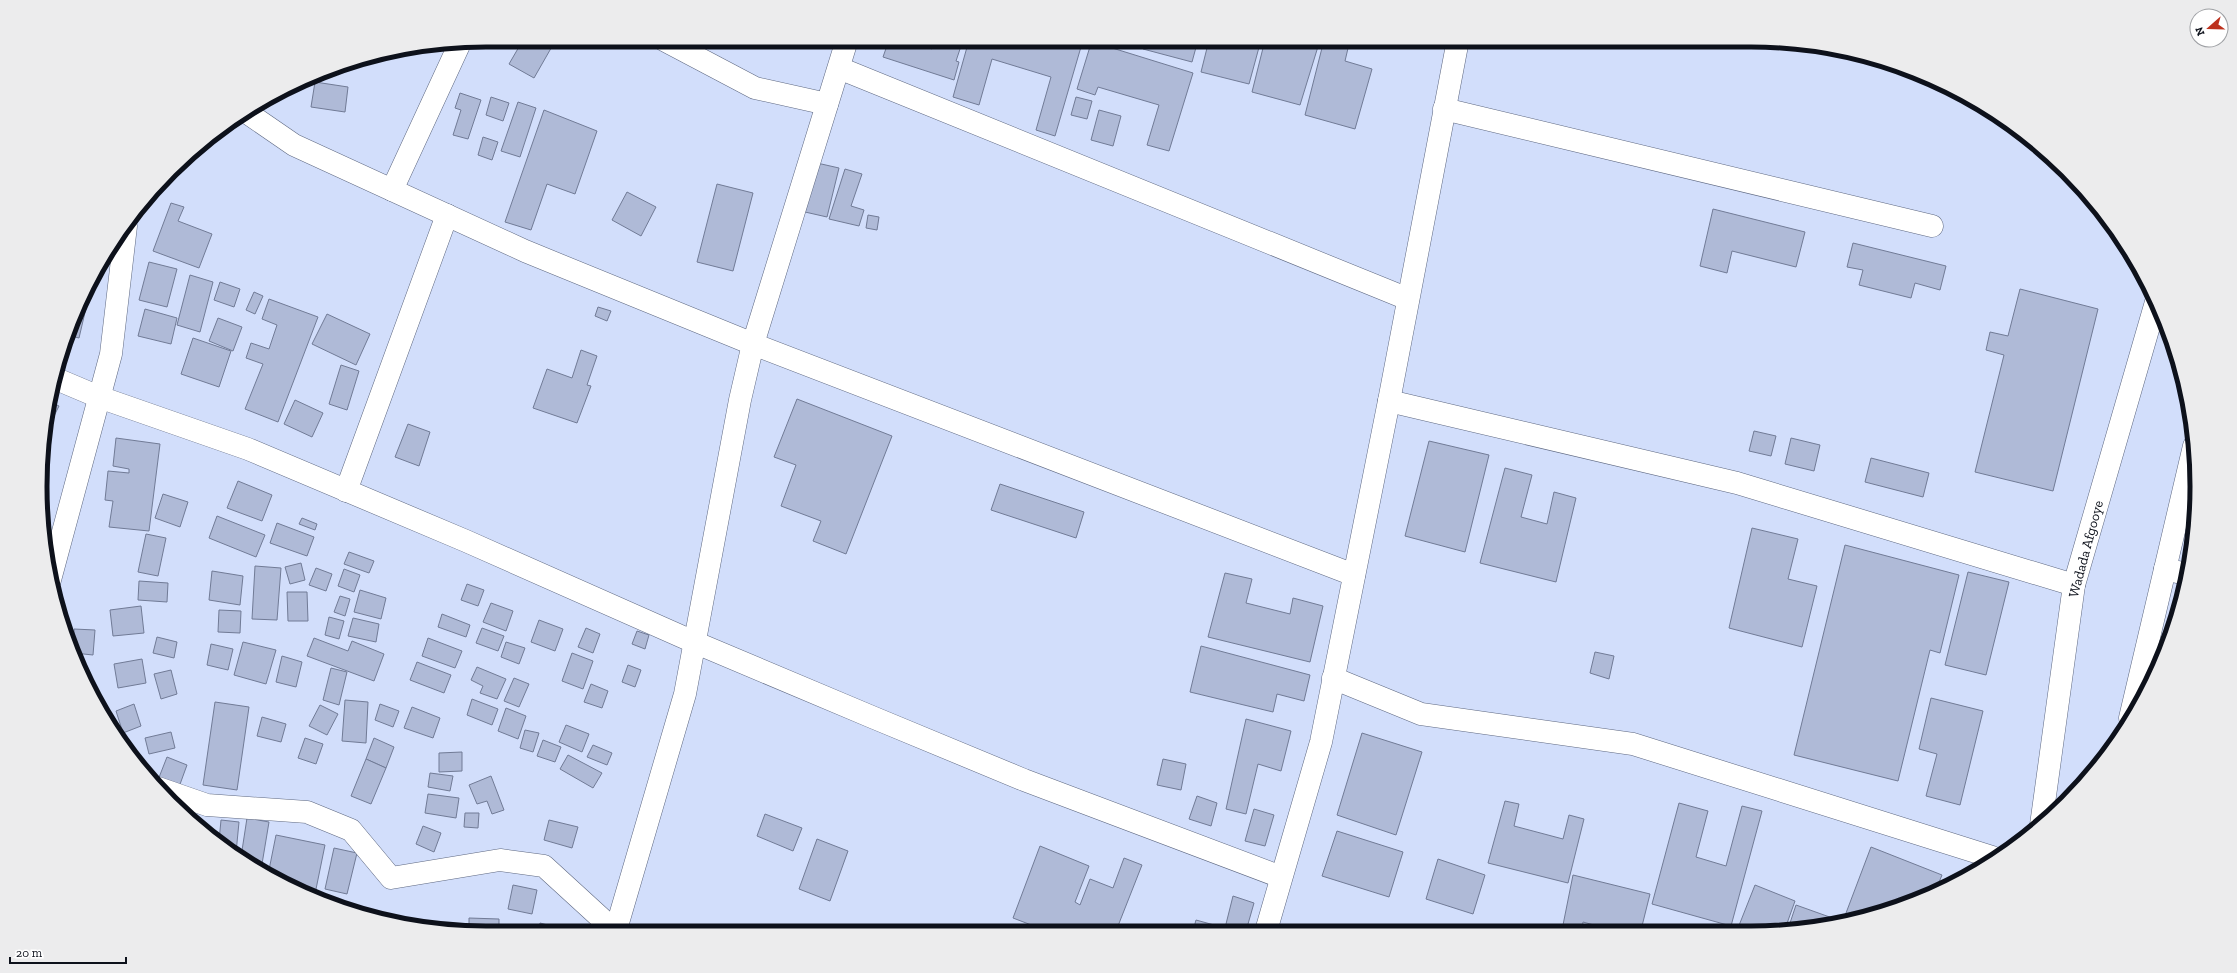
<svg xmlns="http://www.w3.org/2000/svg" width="2237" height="973" font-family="'Zilla Slab',serif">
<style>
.building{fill:#afbad7;stroke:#717b96}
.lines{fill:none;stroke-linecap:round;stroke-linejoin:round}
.minor-casing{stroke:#5e6881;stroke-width:23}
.highway-casing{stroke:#5e6881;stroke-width:23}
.minor{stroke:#fff;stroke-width:22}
.highway{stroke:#fff;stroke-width:22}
.labels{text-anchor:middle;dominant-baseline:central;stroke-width:3;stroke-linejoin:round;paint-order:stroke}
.street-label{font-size:14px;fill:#0d111b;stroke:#fff}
.rim{fill:none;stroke:#0d111b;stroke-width:5}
</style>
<rect width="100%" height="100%" fill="#d2defb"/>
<g class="building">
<polygon points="523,40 549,40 554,43 534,78 509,64"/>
<polygon points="889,40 905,40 932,49 935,40 963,40 956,61 959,62 954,80 883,57"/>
<polygon points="969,40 1083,40 1055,136 1036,130 1051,77 992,59 979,105 953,97"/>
<polygon points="1092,40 1110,42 1109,47 1193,73 1169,151 1147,145 1159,105 1098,87 1095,95 1077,89"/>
<polygon points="1145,40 1198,40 1192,62 1143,49"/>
<polygon points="1209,40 1261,40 1249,84 1201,72"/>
<polygon points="1265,40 1320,40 1300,105 1252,92"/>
<polygon points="1324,40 1349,44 1345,61 1372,69 1355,129 1305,115"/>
<polygon points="1744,40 1756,40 1755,43"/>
<polygon points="315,82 348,87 345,112 311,107"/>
<polygon points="460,93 481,100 468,139 453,135 461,110 455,108"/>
<polygon points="491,97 509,103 503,121 486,115"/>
<polygon points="1076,97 1092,101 1087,119 1071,115"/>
<polygon points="518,102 536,108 520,157 501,151"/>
<polygon points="544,110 597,131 575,194 547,184 531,230 505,222"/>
<polygon points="1099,110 1121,116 1113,146 1091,140"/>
<polygon points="483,137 498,142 492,160 478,155"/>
<polygon points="817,163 839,168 827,217 805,212"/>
<polygon points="845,169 862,174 851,206 864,210 859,226 829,219"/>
<polygon points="717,184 753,193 733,271 697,262"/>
<polygon points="627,192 656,207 641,236 612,220"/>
<polygon points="171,203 184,207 178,221 212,234 199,268 153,251"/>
<polygon points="1713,209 1805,232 1796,267 1732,251 1727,273 1700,266"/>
<polygon points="868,215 879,217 877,230 866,228"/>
<polygon points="1853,243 1946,266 1940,290 1915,283 1911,298 1859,285 1863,270 1847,267"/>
<polygon points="149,262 177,269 167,307 139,300"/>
<polygon points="190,275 213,282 200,332 177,325"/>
<polygon points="93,278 79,338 67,335"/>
<polygon points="220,282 240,289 234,307 214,300"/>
<polygon points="2020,289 2098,309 2053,491 1975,472 2004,355 1986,350 1990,332 2008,336"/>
<polygon points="254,292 263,296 255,314 246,310"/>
<polygon points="269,299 318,317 278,422 245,409 263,364 246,358 251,343 269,349 277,325 262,319"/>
<polygon points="598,307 611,311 607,321 595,316"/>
<polygon points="145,309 177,318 171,344 138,336"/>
<polygon points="327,314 370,334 356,365 312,344"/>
<polygon points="218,318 242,327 233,351 209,341"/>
<polygon points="193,338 231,351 219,387 181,374"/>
<polygon points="581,350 597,356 587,385 591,386 577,423 533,408 547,369 572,378"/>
<polygon points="341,365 359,371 347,410 329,404"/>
<polygon points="797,399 892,436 846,554 813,541 821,521 781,506 796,465 774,457"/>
<polygon points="295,400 323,413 312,437 284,424"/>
<polygon points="48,401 59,406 47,430 46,429"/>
<polygon points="408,424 430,432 419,466 395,457"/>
<polygon points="1754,431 1776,436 1771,456 1749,451"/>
<polygon points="116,438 160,444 149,531 109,527 113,501 105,500 108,471 129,473 129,469 113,466"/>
<polygon points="1791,438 1820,445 1814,471 1785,464"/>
<polygon points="1429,441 1489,455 1465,552 1405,536"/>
<polygon points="1871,458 1929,473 1923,497 1865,482"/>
<polygon points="1505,468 1532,475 1521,517 1547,524 1554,492 1576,498 1556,582 1480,563"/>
<polygon points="238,481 272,495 262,521 227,508"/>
<polygon points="1000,484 1084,512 1076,538 991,510"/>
<polygon points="163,494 188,502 180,527 155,518"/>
<polygon points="217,516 265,535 256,557 209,538"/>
<polygon points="302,518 317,524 315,530 299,524"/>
<polygon points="277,523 314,537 307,556 270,543"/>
<polygon points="1752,528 1798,539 1788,579 1817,586 1802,647 1729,628"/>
<polygon points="146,534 166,538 158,576 138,572"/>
<polygon points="1845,545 1959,575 1940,653 1930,650 1898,781 1794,755"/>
<polygon points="349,552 374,561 369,573 344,564"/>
<polygon points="301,563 305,580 290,584 285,567"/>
<polygon points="255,566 281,568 277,620 252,619"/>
<polygon points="316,568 332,574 326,591 309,585"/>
<polygon points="344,569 360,575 354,592 338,586"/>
<polygon points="212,571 243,576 240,605 209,600"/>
<polygon points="1968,572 2009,582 1986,675 1945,665"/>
<polygon points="1225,573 1252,579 1246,603 1290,614 1293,598 1323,606 1310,662 1208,637"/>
<polygon points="139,581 168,583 167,602 138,600"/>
<polygon points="467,584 484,590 478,606 461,600"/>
<polygon points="360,590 386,598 381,619 354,612"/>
<polygon points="287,592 307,592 308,621 288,621"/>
<polygon points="340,596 350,599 345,616 334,612"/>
<polygon points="491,603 513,611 506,631 483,622"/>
<polygon points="141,606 144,633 113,636 110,610"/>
<polygon points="219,610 241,611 240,633 218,632"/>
<polygon points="442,614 470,625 466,637 438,627"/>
<polygon points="329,617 344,621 339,639 325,635"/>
<polygon points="353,618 379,624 376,642 348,636"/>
<polygon points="539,620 563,629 555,651 531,642"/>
<polygon points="482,628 504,636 498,651 476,643"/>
<polygon points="586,628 600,634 593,653 578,647"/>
<polygon points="74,629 95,630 93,655 74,653"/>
<polygon points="637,631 649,635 645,649 632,644"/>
<polygon points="157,637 177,642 174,658 153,653"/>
<polygon points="314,638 348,651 352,641 384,654 374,681 307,656"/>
<polygon points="428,638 462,651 455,668 422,656"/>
<polygon points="243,642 276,650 266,684 234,675"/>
<polygon points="506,642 525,648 519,664 501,657"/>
<polygon points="211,644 233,649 228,670 207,665"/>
<polygon points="1201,646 1310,675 1304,701 1277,694 1273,712 1190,692"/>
<polygon points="1595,652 1614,656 1609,679 1590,673"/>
<polygon points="572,653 593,661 583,689 562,681"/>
<polygon points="282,656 302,662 296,687 276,682"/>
<polygon points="142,659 146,683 118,688 114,664"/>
<polygon points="417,662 451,675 444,693 410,680"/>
<polygon points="628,665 641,670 635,687 622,682"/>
<polygon points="477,667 506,679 497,699 480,693 483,686 471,680"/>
<polygon points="331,668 347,672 339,705 323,700"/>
<polygon points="171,670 177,694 161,699 154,674"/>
<polygon points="514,678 529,684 519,707 504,701"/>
<polygon points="591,684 608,691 602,708 584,702"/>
<polygon points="1931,698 1983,711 1960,805 1926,796 1937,754 1919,749"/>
<polygon points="472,699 498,709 492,725 467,715"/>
<polygon points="345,700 368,702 366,743 342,741"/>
<polygon points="104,702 111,725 97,704"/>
<polygon points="215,702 249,707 237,790 203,785"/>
<polygon points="134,704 141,726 123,733 116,711"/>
<polygon points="380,704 399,711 393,727 375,720"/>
<polygon points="320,705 338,714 327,735 309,726"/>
<polygon points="412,707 440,718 433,738 404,728"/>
<polygon points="506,708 526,716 518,739 498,731"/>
<polygon points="262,717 286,724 281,742 257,736"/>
<polygon points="1246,719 1291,731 1281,771 1258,764 1246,814 1226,809"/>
<polygon points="566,725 589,734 582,752 559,742"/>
<polygon points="525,730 539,733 533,752 520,748"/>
<polygon points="171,732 175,748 149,754 145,738"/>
<polygon points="1362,733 1422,752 1396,835 1337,815"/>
<polygon points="305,738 323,744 316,764 298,758"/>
<polygon points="374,738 394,747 386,768 366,759"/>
<polygon points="543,740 561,747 555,762 537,756"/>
<polygon points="593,745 612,753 607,765 587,757"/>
<polygon points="462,752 462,771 439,772 439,753"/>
<polygon points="568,755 602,773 593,788 560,769"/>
<polygon points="167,757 187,765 179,787 158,780"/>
<polygon points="366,759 386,768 371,804 351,796"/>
<polygon points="1163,759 1186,764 1181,790 1157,785"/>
<polygon points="430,773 453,776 450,791 428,787"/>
<polygon points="491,776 504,810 492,814 487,801 477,804 469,785"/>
<polygon points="428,794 459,798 456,818 425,813"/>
<polygon points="1197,796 1217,803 1211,826 1189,819"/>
<polygon points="1505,801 1519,804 1514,826 1563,839 1569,815 1584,819 1568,883 1488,863"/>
<polygon points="1679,803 1708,811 1696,857 1726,866 1742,806 1762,811 1731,926 1652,904"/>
<polygon points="1254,809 1274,815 1265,846 1245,841"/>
<polygon points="465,813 479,813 478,828 464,827"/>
<polygon points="765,814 802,828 793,851 757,836"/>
<polygon points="247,818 269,822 262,864 247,861 241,857"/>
<polygon points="221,820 239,822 236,853 219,841"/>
<polygon points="549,820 578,827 572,848 544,840"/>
<polygon points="195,824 212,828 210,835"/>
<polygon points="423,826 441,833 434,852 416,844"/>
<polygon points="1337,831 1403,852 1389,897 1322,876"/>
<polygon points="276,835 325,845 315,894 305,892 268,875"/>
<polygon points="817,839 848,851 830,901 799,889"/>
<polygon points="1040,846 1089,866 1075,902 1080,905 1090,879 1113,888 1124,858 1142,865 1116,931 1047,931 1013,918"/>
<polygon points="1871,847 1942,875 1935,892 1894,909 1843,921"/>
<polygon points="334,848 357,853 347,894 325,889"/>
<polygon points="1438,859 1485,875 1473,914 1426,899"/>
<polygon points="1573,875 1650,894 1641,930 1612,930 1583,922 1582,930 1562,930"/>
<polygon points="513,885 537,890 532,914 508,909"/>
<polygon points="1755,885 1795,901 1785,929 1738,928"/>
<polygon points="1233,896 1254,903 1246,931 1193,931 1196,920 1225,928"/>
<polygon points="1796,905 1838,920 1837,923 1809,929 1788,929"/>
<polygon points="469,918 499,919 499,933 469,931"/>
<polygon points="540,923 559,928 558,933 538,933"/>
</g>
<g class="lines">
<g class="minor-casing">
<g id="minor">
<polyline points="664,40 755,88 827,104"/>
<polyline points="839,68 1408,299"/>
<polyline points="1444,109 1932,226"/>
<polyline points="246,112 294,145 525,251 753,344 1354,575"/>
<polyline points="392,190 460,43"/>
<polyline points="54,378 99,397 248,449 466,541 694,642 872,717 1024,780 1281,877"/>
<polyline points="1389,401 1737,483 2074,585"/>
<polyline points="346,491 447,215"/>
<polyline points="2165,569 2186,574"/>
<polyline points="50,580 111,354 126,226"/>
<polyline points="1333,678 1421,714 1633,744 1992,857"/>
<polyline points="158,788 207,805 307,812 351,830 391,878 500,860 544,866 615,931 623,933"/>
<polyline points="1266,931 1321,742 1389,401 1458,40"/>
<polyline points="615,933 685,694 740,400 753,344 847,40"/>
</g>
</g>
<g class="highway-casing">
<g id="highway">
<polyline points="2130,718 2194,446"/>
<polyline points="2041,825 2074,585 2156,302"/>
</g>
</g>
<use href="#minor" class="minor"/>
<use href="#highway" class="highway"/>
</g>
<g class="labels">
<g class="street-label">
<text transform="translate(2086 549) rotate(-75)">Wadada Afgooye</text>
</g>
</g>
<path d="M0 0H2237V973H0ZM486 47H1751A439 439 0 0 1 2190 486V487A439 439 0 0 1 1751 926H486A439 439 0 0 1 47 487V486A439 439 0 0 1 486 47Z" fill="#ececed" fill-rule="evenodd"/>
<path class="rim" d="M486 47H1751A439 439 0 0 1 2190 486V487A439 439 0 0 1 1751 926H486A439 439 0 0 1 47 487V486A439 439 0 0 1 486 47Z"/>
<g transform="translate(2209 28) rotate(250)"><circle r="19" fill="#ffffff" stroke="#9ea0a4"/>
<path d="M0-3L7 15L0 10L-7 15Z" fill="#bd311d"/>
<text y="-6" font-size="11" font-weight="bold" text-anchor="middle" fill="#0d111b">N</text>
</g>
<path d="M10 957v6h116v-6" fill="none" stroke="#0d111b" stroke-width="2"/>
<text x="16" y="957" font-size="12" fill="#0d111b" stroke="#ffffff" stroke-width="3" paint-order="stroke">20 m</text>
</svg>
